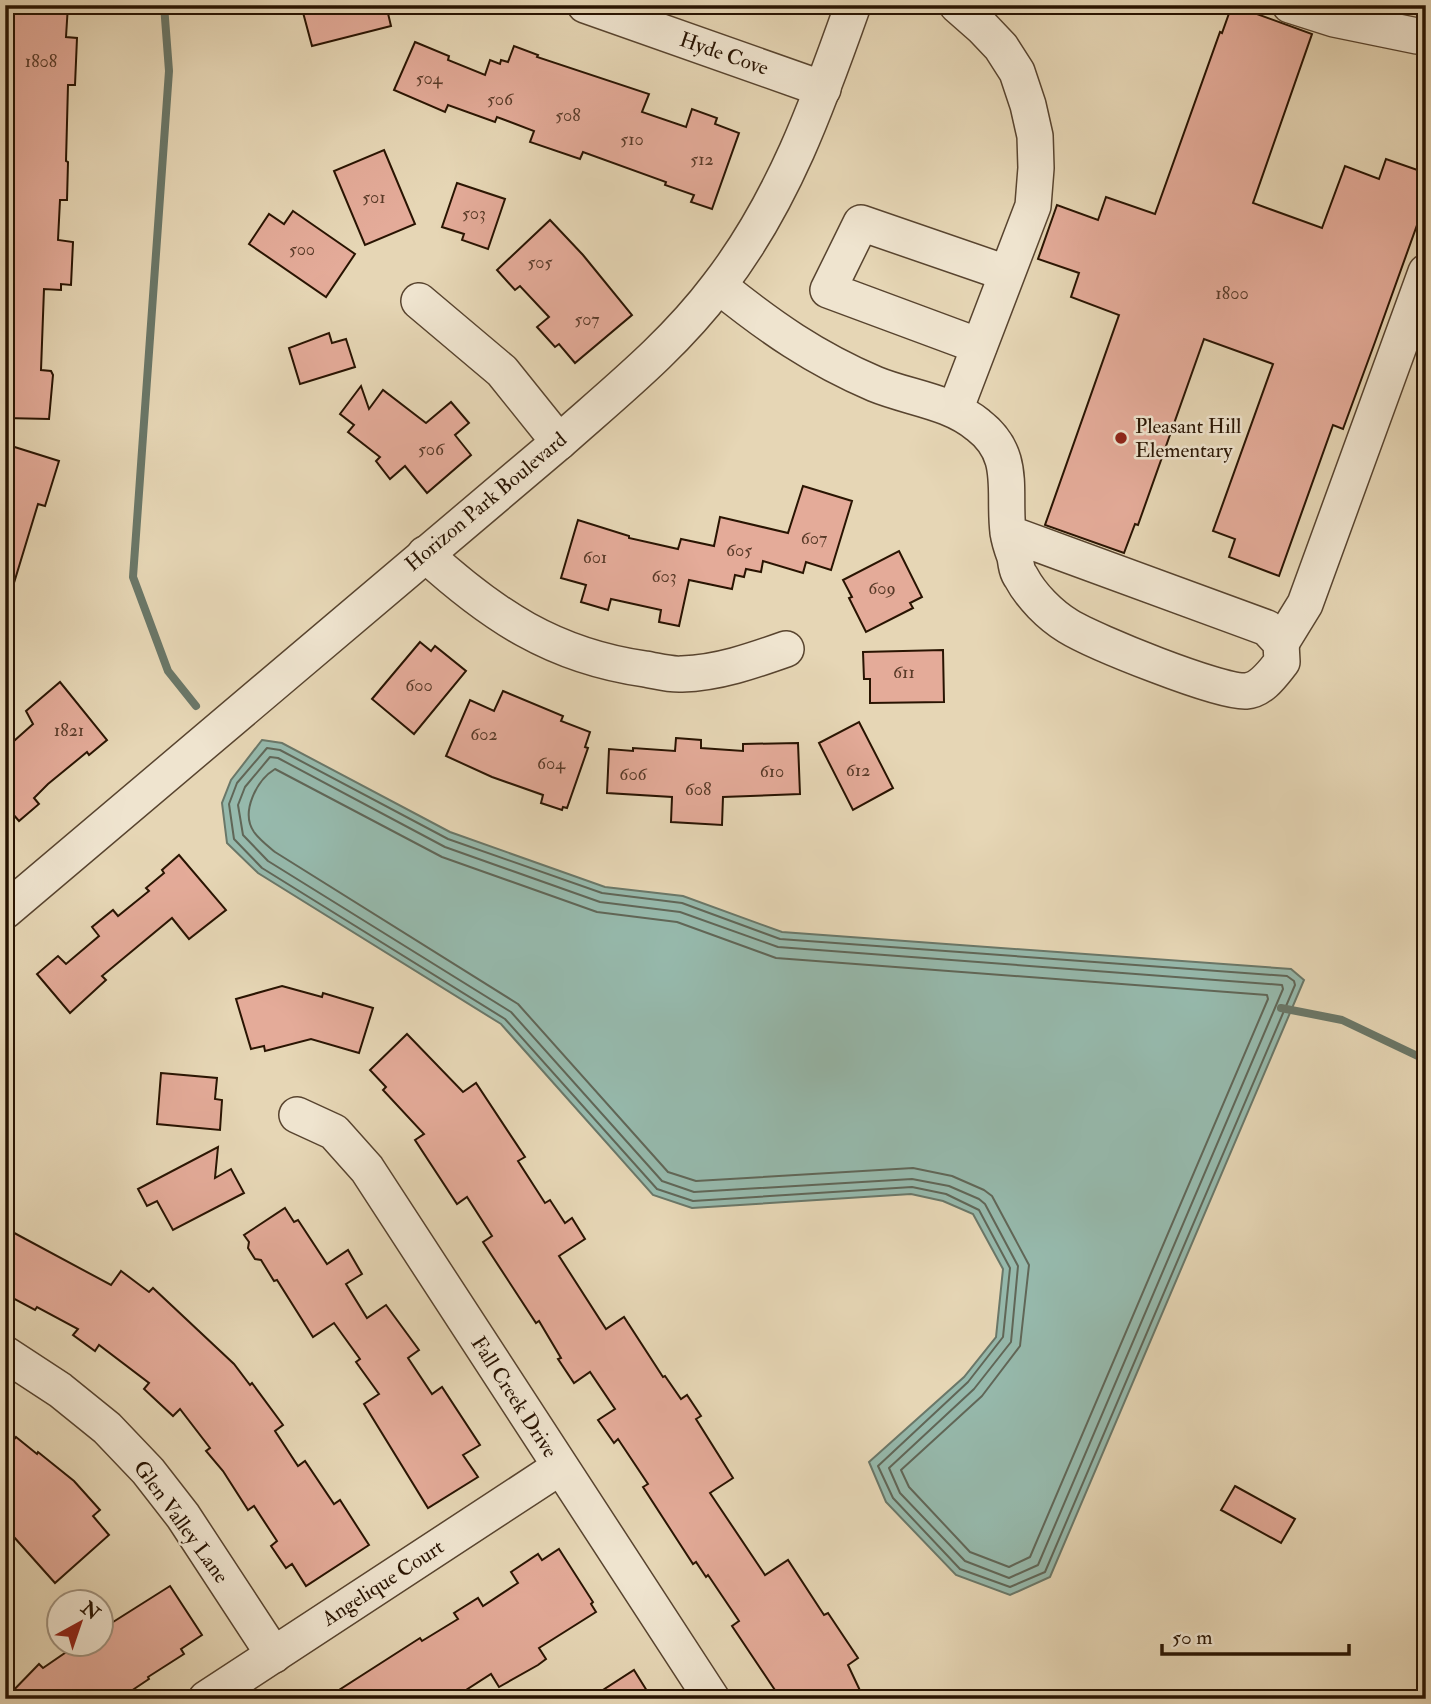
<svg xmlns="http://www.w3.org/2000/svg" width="1431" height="1704" font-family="'IM FELL Double Pica',serif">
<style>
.water{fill:#96b9ac;stroke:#6a7768;stroke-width:2}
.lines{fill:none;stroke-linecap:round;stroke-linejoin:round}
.shore{stroke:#606657;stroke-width:2}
.stream{stroke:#6a7768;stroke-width:8}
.building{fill:#e4ab99;stroke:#291402;stroke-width:2}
.minor-casing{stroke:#58442f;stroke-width:38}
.minor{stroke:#efe4cf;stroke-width:35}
.poi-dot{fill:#8f2418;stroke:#efe4cf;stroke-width:2.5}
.labels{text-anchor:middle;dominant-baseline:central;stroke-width:5;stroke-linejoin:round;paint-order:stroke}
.number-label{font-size:18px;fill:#583a28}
.street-label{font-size:21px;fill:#291402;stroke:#efe4cf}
.poi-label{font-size:21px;fill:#291402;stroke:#efe4cf;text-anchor:start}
</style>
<rect width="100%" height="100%" fill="#e6d6b5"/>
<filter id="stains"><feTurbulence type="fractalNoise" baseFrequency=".00286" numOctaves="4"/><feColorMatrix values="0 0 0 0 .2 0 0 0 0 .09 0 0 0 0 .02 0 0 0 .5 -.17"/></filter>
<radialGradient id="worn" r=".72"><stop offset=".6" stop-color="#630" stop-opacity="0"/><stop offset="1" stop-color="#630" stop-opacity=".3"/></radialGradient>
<polygon class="water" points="262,740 282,743 450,832 605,887 683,896 782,932 1291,969 1304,980 1050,1577 1010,1595 956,1575 886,1502 869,1462 964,1377 996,1337 1003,1269 973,1214 943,1201 911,1194 692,1208 653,1195 501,1024 258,873 227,843 222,803 231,780"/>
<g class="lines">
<g class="shore">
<polygon points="267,748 280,750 448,839 602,893 682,903 780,939 1287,976 1294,981 1295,985 1045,1572 1010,1587 960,1569 893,1498 878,1466 968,1382 1003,1337 1010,1268 979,1210 946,1194 912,1187 693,1201 657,1189 505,1019 262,868 234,839 229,804 237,783"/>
<polygon points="270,757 278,758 445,847 600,902 680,912 778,947 1282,985 1283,989 1038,1565 1009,1578 965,1561 900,1493 889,1468 974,1389 1011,1342 1018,1266 985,1204 979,1199 949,1186 912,1179 694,1192 662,1181 511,1012 268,861 243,835 238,805 245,787"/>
<path d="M275,769L442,857L597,912L677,922L776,958L1267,995L1268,999L1030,1557L1009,1567L970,1552L909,1487L901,1470L982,1396L1020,1346L1029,1265L992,1196L984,1190L952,1176L913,1168L696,1181L668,1172L518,1004L275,852C268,846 260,840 254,832C240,812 257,780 275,769Z"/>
</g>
<g class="stream">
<polyline points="164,5 169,71 133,577 168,671 196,706"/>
<polyline points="1281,1008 1342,1020 1426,1060"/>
</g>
</g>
<g class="building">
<polygon points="5,5 68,5 66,37 77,38 75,85 68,85 66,161 68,162 67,200 60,200 58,240 73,242 71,285 61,284 61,290 44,289 41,370 51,371 53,375 49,419 5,418"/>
<polygon points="301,5 386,5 391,26 312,46"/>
<polygon points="1232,5 1312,34 1253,203 1322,228 1345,166 1379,179 1386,159 1426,173 1426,200 1375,342 1343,429 1333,425 1279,576 1229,557 1235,539 1213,531 1273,364 1204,339 1138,525 1135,524 1124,553 1045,525 1119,315 1071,297 1079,273 1038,259 1057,205 1098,220 1106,197 1155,214 1220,32 1222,33"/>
<polygon points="415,42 449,56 448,60 485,75 490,60 500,64 501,60 508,62 514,46 538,55 537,57 649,94 642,112 686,127 692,109 717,118 715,124 739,133 712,209 691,202 694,195 665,185 666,182 583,152 580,159 530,142 534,131 497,117 495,122 448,105 445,112 394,90"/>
<polygon points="384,150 415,224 365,245 334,171"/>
<polygon points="457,183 505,199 488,249 462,240 464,234 442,227"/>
<polygon points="293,211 355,254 326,297 249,244 269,214 284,224"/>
<polygon points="550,220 583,255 632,315 575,363 559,344 555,347 537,327 549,317 520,286 515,290 497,270"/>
<polygon points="329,333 332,343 346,339 355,367 300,384 289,348"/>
<polygon points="361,386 369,409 383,390 426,423 451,402 469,423 455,435 471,455 427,493 405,466 390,479 376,461 380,457 348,432 354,425 340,414"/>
<polygon points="5,444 59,461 45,506 38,504 10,596 5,596"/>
<polygon points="803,486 852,501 831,570 806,562 803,573 763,561 761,572 746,569 744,577 735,575 732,589 689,580 679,626 659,622 661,610 611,599 608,610 581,602 586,585 561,578 578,520 629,536 629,538 678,549 681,539 714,546 720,517 788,533"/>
<polygon points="899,551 922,597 910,603 913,608 866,632 849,598 852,597 843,580"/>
<polygon points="420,642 431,651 435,646 466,671 414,734 372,699"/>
<polygon points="943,650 944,702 870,703 870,679 864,679 863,652"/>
<polygon points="60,682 107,740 89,755 87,752 48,784 34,798 39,804 19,821 5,805 5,749 33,724 26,711"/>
<polygon points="503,691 563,716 561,721 590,732 585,747 588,748 567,808 563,807 562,810 541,803 543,795 492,777 446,756 470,700 494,711"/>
<polygon points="859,722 893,788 853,810 819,743"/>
<polygon points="676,738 701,740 701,748 743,751 743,744 798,743 800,794 723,797 722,825 671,822 672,797 607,793 609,749 633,751 633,748 675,751"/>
<polygon points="179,855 226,910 189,939 172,918 102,976 106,980 70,1013 37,974 58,956 66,964 99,936 92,927 113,910 118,916 149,891 146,888 164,873 162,870"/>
<polygon points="282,986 322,997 323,993 373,1008 359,1053 311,1039 265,1051 264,1046 251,1049 236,999"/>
<polygon points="407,1034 463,1092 476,1083 525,1157 518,1161 545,1203 550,1200 565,1223 572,1218 585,1239 559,1256 606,1329 624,1317 663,1377 665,1376 681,1399 687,1395 701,1416 696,1419 733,1478 710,1493 765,1575 788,1560 824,1615 828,1613 858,1658 848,1665 864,1699 781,1699 732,1626 739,1621 708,1575 706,1577 696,1562 693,1564 678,1541 643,1487 648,1484 618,1439 614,1443 598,1420 615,1409 590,1372 574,1383 558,1359 561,1358 539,1321 536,1323 483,1242 492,1236 467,1197 457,1204 415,1140 424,1134 383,1090 386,1087 370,1070"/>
<polygon points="161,1073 217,1078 215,1099 222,1100 220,1130 157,1124"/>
<polygon points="218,1147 215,1178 231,1169 244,1193 173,1230 157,1201 147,1206 138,1189"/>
<polygon points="285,1208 294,1222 298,1220 327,1264 348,1250 362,1274 346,1284 367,1318 386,1305 419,1350 408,1358 432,1394 442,1387 480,1445 463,1455 478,1477 428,1508 364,1404 379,1394 356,1362 360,1359 334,1323 313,1337 277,1280 274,1281 261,1260 255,1259 248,1248 249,1242 244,1235"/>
<polygon points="5,1228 111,1285 121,1271 149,1292 153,1288 234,1364 250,1385 252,1383 283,1425 275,1431 298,1466 305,1461 334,1504 340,1500 369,1545 306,1586 292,1564 286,1568 271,1546 277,1541 254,1506 248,1510 223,1471 206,1451 210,1448 180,1409 173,1416 144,1389 149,1383 99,1345 95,1351 73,1335 78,1329 37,1307 35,1310 5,1294"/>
<polygon points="16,1437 37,1454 38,1452 74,1481 100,1510 93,1516 109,1535 55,1583 5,1527 5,1450"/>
<polygon points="1235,1486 1295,1519 1281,1543 1221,1510"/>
<polygon points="559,1549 593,1602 591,1604 596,1612 539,1648 546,1659 538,1665 499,1687 491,1674 452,1699 325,1699 420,1638 422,1641 458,1619 454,1613 478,1598 483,1606 518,1583 511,1572 538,1554 542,1560"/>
<polygon points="170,1586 202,1635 181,1649 184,1654 148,1677 149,1679 119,1699 5,1699 39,1664 43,1668 78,1644 102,1644 102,1629"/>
<polygon points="634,1670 652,1699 589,1699"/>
</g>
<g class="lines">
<g class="minor-casing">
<g id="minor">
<polyline points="585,5 823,89"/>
<polyline points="1290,5 1334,19 1417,36"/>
<path d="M719,286C770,327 814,358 875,384C909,398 949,401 978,425C1017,455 1003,490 1008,532C1009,540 1012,549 1015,557C1016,564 1017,572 1021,577C1031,596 1050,615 1068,626C1094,642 1220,693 1246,691C1262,690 1273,673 1282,662L1281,643L1267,628L1008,533"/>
<polyline points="419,301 502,371 559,442"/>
<polyline points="979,346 828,290 861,223 1006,273"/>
<polyline points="955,410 1033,206 1036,168 1035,136 1028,105 1017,72 1001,47 982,27 957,5"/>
<path d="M425,554C492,615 553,656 645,669C657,671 670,675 682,674C718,673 752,661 786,649"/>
<polyline points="1281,643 1305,604 1426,272"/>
<path d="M5,911L559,442C614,393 673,346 718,286C783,202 818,104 853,5"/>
<polyline points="297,1115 334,1132 367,1169 712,1699"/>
<polyline points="5,1354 60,1390 107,1428 148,1471 183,1516 274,1655"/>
<polyline points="206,1699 560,1467"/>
</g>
</g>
<use href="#minor" class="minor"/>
</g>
<circle class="poi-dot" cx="1121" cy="438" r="7"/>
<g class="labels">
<g class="number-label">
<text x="41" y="61">1808</text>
<text x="429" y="78">504</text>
<text x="500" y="99">506</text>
<text x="568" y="115">508</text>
<text x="632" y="139">510</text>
<text x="702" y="159">512</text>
<text x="374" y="197">501</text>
<text x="474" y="213">503</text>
<text x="302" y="249">500</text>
<text x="540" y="262">505</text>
<text x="1232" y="293">1800</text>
<text x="587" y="319">507</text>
<text x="431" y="449">506</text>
<text x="814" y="538">607</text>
<text x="739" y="550">605</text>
<text x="595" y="557">601</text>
<text x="664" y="576">603</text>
<text x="882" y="588">609</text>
<text x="904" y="672">611</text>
<text x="419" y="685">600</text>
<text x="69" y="730">1821</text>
<text x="484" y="734">602</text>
<text x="551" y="763">604</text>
<text x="858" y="770">612</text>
<text x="772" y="771">610</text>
<text x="633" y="774">606</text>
<text x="698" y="789">608</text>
</g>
<g class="street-label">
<text transform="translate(724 54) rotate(19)">Hyde Cove</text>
<text transform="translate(486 502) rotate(-40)">Horizon Park Boulevard</text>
<text transform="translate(514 1397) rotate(57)">Fall Creek Drive</text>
<text transform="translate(181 1522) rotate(54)">Glen Valley Lane</text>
<text transform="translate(383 1583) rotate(-33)">Angelique Court</text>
</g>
<g class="poi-label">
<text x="1135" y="426">Pleasant Hill<tspan x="1135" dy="24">Elementary</tspan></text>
</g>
</g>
<rect width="1431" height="1704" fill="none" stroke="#e6d6b5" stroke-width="28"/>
<rect x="7" y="7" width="1417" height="1690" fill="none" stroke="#291402" stroke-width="3.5"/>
<rect x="14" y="14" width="1403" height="1676" fill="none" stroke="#291402" stroke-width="2"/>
<g transform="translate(80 1623) rotate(40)"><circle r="33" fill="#efe4cf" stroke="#a0917d" stroke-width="2"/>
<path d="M0-5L12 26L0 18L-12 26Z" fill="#8f2418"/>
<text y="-10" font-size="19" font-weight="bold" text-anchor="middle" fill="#291402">N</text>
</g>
<path d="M1162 1644v10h187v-10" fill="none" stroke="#291402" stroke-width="3.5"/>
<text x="1172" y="1644" font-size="21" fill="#291402" stroke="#efe4cf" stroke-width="5" paint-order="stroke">50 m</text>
<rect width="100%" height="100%" filter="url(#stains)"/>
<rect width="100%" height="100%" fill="url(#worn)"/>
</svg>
